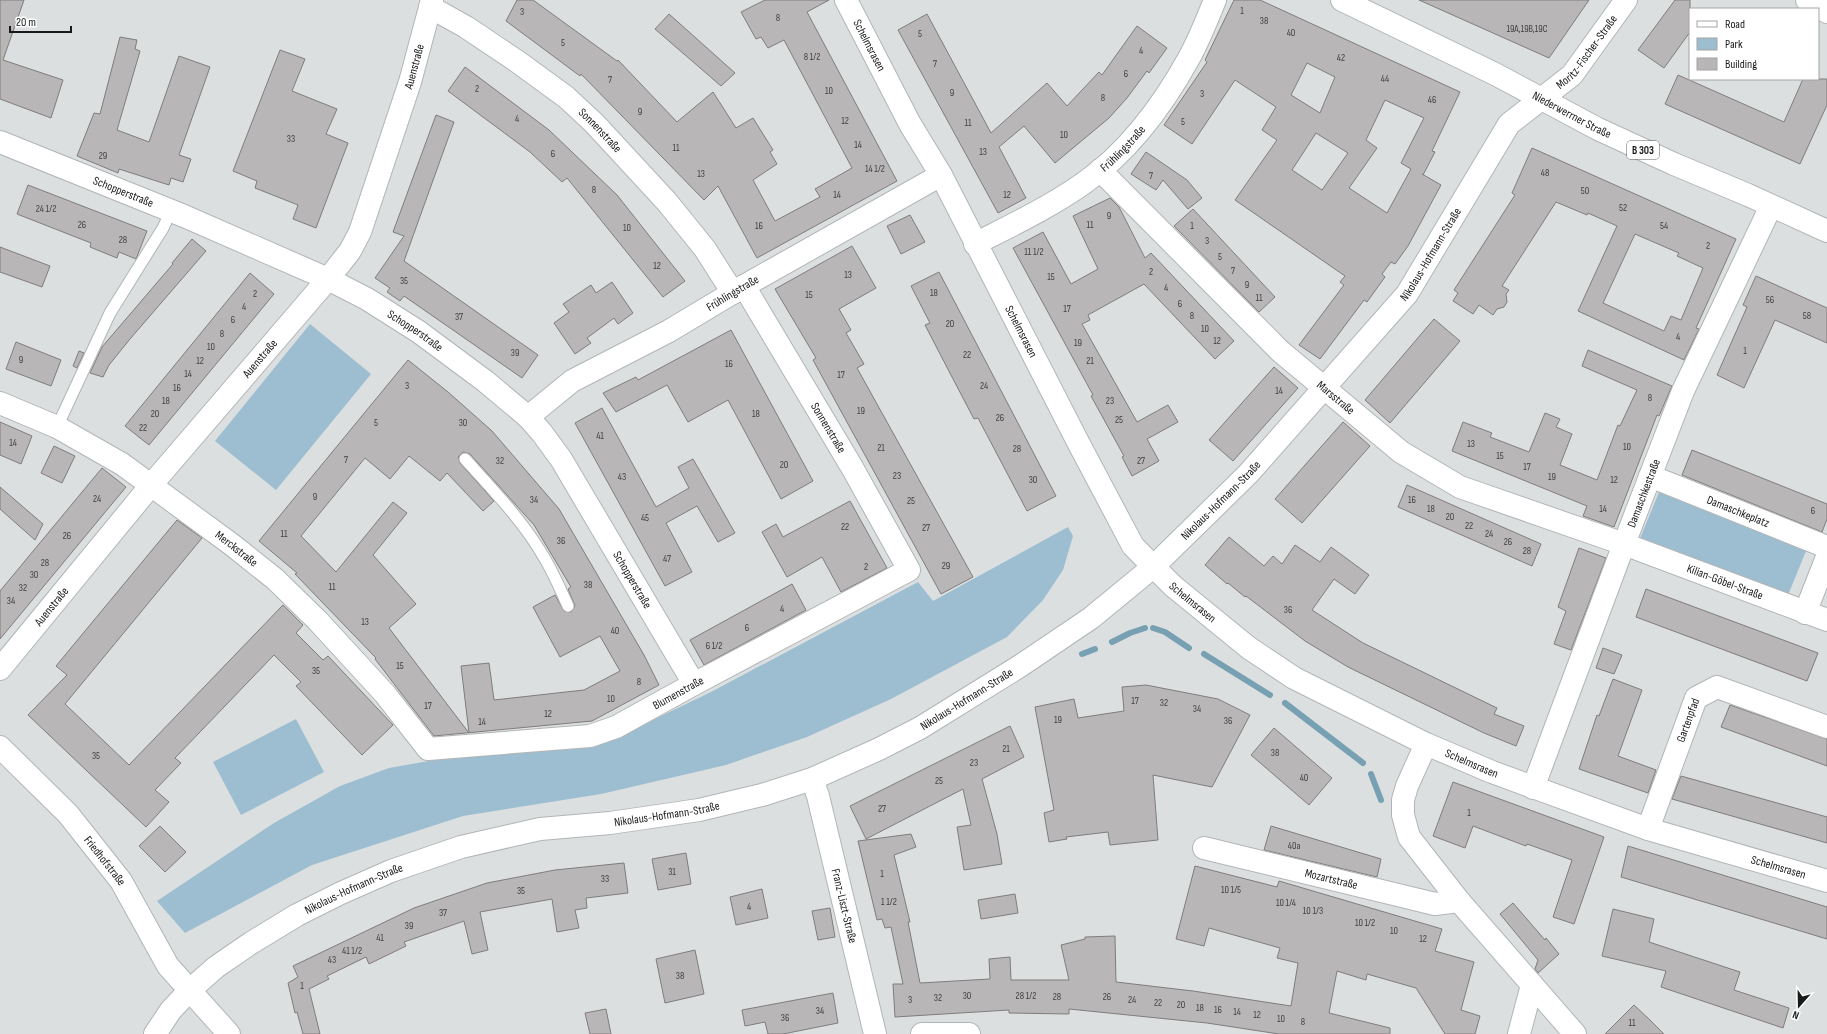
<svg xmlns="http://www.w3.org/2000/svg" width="1827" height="1034" font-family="'Sofia Sans Condensed',sans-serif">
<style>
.green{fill:#9cbed0}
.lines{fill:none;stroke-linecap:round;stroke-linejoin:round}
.stream{stroke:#78a0b3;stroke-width:6}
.building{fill:#b9b6b7;stroke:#807c7d;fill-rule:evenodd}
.lane-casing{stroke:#b2b5b7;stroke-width:13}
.street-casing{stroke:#b2b5b7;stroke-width:24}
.primary-casing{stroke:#b2b5b7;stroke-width:24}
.lane{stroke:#fff;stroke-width:11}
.street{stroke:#fff;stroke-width:22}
.primary{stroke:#fff;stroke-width:22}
.labels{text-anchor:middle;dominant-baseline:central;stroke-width:3.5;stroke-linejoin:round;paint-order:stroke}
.number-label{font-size:10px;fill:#404040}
.shield{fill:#fff;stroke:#5d5e5e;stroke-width:1}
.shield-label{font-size:11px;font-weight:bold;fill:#181919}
.street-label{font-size:12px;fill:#181919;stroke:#fff}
</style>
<rect width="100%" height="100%" fill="#dbdfe0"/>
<g class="green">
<polygon points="310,324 371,374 276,490 215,441"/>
<polygon points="1659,492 1806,551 1786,600 1639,541"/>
<polygon points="1068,527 1073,536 1063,570 1043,600 1007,637 891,699 807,737 726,765 601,794 463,816 312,865 185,933 157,901 274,823 340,786 389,768 440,759 589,743 634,729 711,692 918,582 933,601"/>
<polygon points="296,719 324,772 241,815 213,762"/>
</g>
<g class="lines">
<g class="stream">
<polyline points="1153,628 1165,632 1189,648"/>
<polyline points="1112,642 1130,633 1145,628"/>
<polyline points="1082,654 1095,649"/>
<polyline points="1204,654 1270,695"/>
<polyline points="1285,703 1363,763"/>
<polyline points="1371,774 1381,800"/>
</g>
</g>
<g class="building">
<polygon points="0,0 24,0 3,60 63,80 51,118 0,99"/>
<polygon points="517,0 533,0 617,61 618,60 677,122 713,92 736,128 753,118 773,150 770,152 777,164 753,180 775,221 820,197 815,189 852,168 784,40 768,48 761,37 756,39 741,12 765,0 829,0 807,12 897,181 757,258 718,186 704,200 581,74 580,76 506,21"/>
<path d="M1234,0H1260L1460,92L1432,151L1435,152L1423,175L1422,174L1441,185L1408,246L1395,264L1391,262L1382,274L1385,277L1367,302L1364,300L1320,359L1299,345L1344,285L1340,282L1345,276L1235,200L1277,140L1262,130L1276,107L1235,80L1192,144L1164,125L1207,62L1205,60ZM1307,63L1335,77L1320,113L1291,95ZM1385,100L1424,118L1401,163L1411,169L1387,213L1349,188L1377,148L1366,140ZM1316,133L1348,153L1322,190L1292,170Z"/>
<polygon points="1419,0 1589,0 1549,58"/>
<polygon points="1675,0 1690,0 1690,32 1664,68 1638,50"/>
<polygon points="669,14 735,73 721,86 655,29"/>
<polygon points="927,14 991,133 1047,83 1067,106 1099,72 1102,75 1137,26 1167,48 1149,73 1147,71 1127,98 1109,118 1055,163 1024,126 999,147 1026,198 998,213 898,30"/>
<polygon points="120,37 137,40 135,49 140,51 117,130 149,142 179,56 210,67 179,155 191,159 183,182 171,178 169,185 119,169 118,173 77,156 94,113 100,114"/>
<polygon points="280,50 305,59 292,91 337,109 326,134 348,143 316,228 293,219 298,205 255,188 257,181 233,171"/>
<polygon points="465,67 549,130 617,195 685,281 663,297 567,178 562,182 530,152 448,91"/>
<polygon points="1678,75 1784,122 1803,79 1827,79 1827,105 1800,164 1665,104"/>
<polygon points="436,115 454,122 404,261 538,355 522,378 404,296 400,301 387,292 390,288 375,278 404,236 393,232"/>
<path d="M1532,148L1736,239L1696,328L1699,329L1684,360L1578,311L1617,226L1588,213L1587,215L1556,202L1502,286L1509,290L1506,294L1507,302L1504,307L1497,309L1493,315L1479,305L1473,314L1453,301L1458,293L1454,290L1515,195L1512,193ZM1635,234L1679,253L1677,256L1703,268L1681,320L1671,316L1664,331L1603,303Z"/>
<polygon points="1146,152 1187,180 1202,198 1188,209 1163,180 1156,190 1131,174"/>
<polygon points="28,185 147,231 136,259 119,252 117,258 90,247 91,243 17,214"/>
<polygon points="1110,198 1119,207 1145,258 1151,253 1234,341 1215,359 1144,284 1088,315 1090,320 1082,324 1137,422 1168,405 1178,422 1147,439 1159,461 1132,476 1122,457 1124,456 1091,396 1093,395 1013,248 1043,232 1071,284 1098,269 1073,216"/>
<polygon points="1193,209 1275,297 1259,312 1174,226"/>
<polygon points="910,215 925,242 901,254 887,226"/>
<polygon points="192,239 206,251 130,339 109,365 103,377 90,373 102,347 173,264 172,263"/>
<polygon points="852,246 876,288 839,309 851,330 846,333 864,364 857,368 973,577 941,594 813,360 816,358 775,289"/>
<polygon points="0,247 50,266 42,287 0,272"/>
<polygon points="939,272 1056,496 1027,511 978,418 974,419 952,377 925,325 930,323 911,286"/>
<polygon points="250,273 274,294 149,445 125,426"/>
<polygon points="1756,276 1827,308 1827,343 1775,320 1744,388 1717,375 1747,307 1743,305"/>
<polygon points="612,282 633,313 618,324 614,318 587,338 591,343 575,354 554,323 569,312 563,304 591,285 596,293"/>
<polygon points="1434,319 1460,341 1390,423 1365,400"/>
<polygon points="731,330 813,481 781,499 728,400 688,422 667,385 616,412 603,393 636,377 638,380"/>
<polygon points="16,342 61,360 51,386 6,369"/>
<polygon points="1588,350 1672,386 1659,416 1657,415 1614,527 1583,516 1587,506 1452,451 1463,422 1492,433 1490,437 1529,452 1545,413 1560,419 1556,427 1572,434 1560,465 1597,480 1618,425 1620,426 1637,390 1582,366"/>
<polygon points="79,351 84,353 77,368 73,366"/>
<path d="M408,360L448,392L492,431L559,509L644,655L659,685L592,721L434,736L375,659L376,658L295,574L297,573L259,541ZM463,452L470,454L534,525L571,587L568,589L575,606L571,612L564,611L555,595L533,607L560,657L600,636L620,671L584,690L494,700L489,663L461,666L469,733L389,628L416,604L373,555L407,513L393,502L336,572L301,536L365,458L390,479L409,456L440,481L447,473L483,511L494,501L460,463L458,457Z"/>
<polygon points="1274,367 1298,388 1233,461 1209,440"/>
<polygon points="602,408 656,507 689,488 678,467 693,459 735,533 718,542 697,506 666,523 692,572 665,586 575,423"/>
<polygon points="0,422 32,436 21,464 0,455"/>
<polygon points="1343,422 1370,446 1302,523 1275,499"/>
<polygon points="54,446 75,456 62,483 41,473"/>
<polygon points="1692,450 1827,504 1827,519 1822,532 1682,475"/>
<polygon points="102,468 126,487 0,639 0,591"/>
<polygon points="1407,485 1541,544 1532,566 1398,507"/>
<polygon points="0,487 43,524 35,540 0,509"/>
<polygon points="850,501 887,568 841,592 822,557 787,577 762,532 776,524 783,537"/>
<polygon points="177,520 202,538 65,704 129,765 283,605 303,625 296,633 323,660 328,656 393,725 362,755 296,686 301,682 274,655 175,758 181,763 155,790 169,802 146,827 28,715 67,675 56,666"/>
<polygon points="1229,537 1264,566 1273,556 1282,564 1295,545 1320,562 1331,547 1369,575 1355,594 1334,579 1312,610 1363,643 1497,708 1494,714 1524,726 1516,746 1484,733 1348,667 1305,641 1246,596 1245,597 1228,583 1227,584 1205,565"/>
<polygon points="1579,548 1606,558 1571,650 1554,644 1566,611 1558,607"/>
<polygon points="792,584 806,610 704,665 690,640"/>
<polygon points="1646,589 1818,653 1807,681 1636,617"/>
<polygon points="1603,648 1622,655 1614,674 1596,668"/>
<polygon points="1613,679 1642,690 1618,756 1656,770 1648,793 1579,769 1597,715 1599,716"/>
<polygon points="1146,685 1218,699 1250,715 1212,787 1153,775 1158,840 1110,845 1108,832 1066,837 1067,839 1049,842 1044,813 1054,810 1035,707 1074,699 1078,718 1124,711 1122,687"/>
<polygon points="1730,705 1827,739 1827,766 1721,727"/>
<polygon points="1010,726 1024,757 982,779 997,834 1002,864 964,870 957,827 971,825 963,789 866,839 850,806"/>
<polygon points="1274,728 1332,778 1309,805 1251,755"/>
<polygon points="1681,776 1827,817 1827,843 1672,799"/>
<polygon points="1453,782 1604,837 1574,924 1553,917 1572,860 1527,844 1526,846 1473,826 1465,848 1433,836"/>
<polygon points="160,826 186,852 165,872 139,846"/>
<polygon points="1271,826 1381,859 1377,877 1264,850"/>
<polygon points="911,834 916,847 894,855 910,922 908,922 920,983 990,979 989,959 1010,957 1011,980 1069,980 1061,945 1085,939 1085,937 1115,936 1116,982 1193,991 1291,1006 1298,963 1277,958 1280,948 1209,928 1204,946 1176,939 1195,866 1277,887 1279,881 1442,929 1435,951 1474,962 1461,1010 1480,1016 1475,1034 1445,1034 1416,988 1367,974 1366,980 1337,971 1329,1013 1390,1028 1390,1034 1279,1034 1207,1023 1069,1009 1069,1014 1009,1013 1009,1010 895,1017 893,984 903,984 891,927 885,928 882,919 877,920 858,841"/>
<polygon points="1628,846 1827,907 1827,939 1621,877"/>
<polygon points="686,853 691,884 658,890 652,859"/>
<polygon points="624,863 628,893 586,898 587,908 575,910 579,928 557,932 552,899 480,912 488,950 472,954 464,921 404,942 406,946 369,964 366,957 327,976 329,979 309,989 320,1034 303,1034 297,1012 295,1013 288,983 298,977 293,966 414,908 487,883 555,870"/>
<polygon points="762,889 768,918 736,925 730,897"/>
<polygon points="1015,894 1018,913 981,919 978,900"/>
<polygon points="1513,903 1545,940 1546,938 1559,954 1538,973 1535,969 1538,960 1500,914"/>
<polygon points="830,908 835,937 818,940 812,911"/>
<polygon points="1613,909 1654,919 1649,942 1740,972 1734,990 1789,1008 1783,1028 1661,987 1666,971 1602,956"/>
<polygon points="695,950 704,994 665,1003 656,959"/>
<polygon points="833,993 838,1023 783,1034 768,1034 765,1022 745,1026 742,1010"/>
<polygon points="1634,1005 1650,1020 1664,1034 1605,1034"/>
<polygon points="606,1009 611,1034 590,1034 585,1013"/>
</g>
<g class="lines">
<g class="lane-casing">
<g id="lane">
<polyline points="57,427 110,313 163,228 171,211"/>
<path d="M465,459C494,491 524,522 545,559C554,574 561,591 568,606"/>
</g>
</g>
<g class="street-casing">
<g id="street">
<path id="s1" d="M846,0L910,124L941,175L1079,444L1133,546L1173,586L1249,648L1294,678L1426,744L1492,772L1648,829L1827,881"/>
<polyline points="1807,0 1827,12"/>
<path id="s2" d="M430,7L466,27L518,62L566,97L594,123L667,202L705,249L733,293"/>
<path id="s3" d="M0,142L184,216L328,279L367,299L419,332L485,381L528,417L542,433L561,459L694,684"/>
<path id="s4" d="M1100,170L1280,351L1401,452L1460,487L1624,544L1827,620"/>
<path id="s5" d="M975,244C1012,225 1050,207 1084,183C1128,152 1163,105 1189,58C1199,40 1207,20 1215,0"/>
<path id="s6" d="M0,403L57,427L122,464L231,544L275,579L318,621L385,694L428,749L590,736L616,727L694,684L909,570L853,469L744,286"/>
<path id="s7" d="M528,417L572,381L669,331L744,286L941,175"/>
<path id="s8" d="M1650,476L1827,547"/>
<polyline points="1805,613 1827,557"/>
<path id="s9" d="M0,669L152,484L328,279L350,251L360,232L410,82L432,0"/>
<polyline points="1426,744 1407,786 1403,800 1403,815 1409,837 1459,901 1575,1034"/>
<path id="s10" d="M0,747L68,814L121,881L168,966L229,1034"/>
<path id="s11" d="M812,779L818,796L875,1034"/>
<path id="s12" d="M1533,788L1624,544L1683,391L1771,206"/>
<path id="s13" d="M1648,829L1696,698L1717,687L1827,727"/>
<path id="s14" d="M1204,848L1435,904L1459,901"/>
<path id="s15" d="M155,1034L171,1010L190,990L216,967L251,943L297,915L341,893L391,871L461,847L540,829L610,823L699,810L762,795L812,779L879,749L920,728L1020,666L1091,618L1153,567L1248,474L1407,294L1509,124L1572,75L1626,0"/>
<polyline points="922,1034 969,1034"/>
<polyline points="1519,1034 1532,985"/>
</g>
</g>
<g class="primary-casing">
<g id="primary">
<path id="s16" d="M1342,0L1495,74L1598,129L1674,164L1748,195L1827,231"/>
</g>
</g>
<use href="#lane" class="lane"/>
<use href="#street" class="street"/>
<use href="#primary" class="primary"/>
</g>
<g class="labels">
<g class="number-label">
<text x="1242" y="11">1</text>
<text x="522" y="12">3</text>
<text x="778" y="18">8</text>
<text x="1264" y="21">38</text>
<text x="1527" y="29">19A,19B,19C</text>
<text x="1291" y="33">40</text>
<text x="920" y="34">5</text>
<text x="563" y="43">5</text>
<text x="1141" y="51">4</text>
<text x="812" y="57">8 1/2</text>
<text x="1341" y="58">42</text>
<text x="935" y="64">7</text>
<text x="1126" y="74">6</text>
<text x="1385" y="79">44</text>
<text x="610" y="80">7</text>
<text x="477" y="89">2</text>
<text x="829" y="91">10</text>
<text x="952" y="93">9</text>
<text x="1202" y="94">3</text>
<text x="1103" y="98">8</text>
<text x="1432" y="100">46</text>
<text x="640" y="112">9</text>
<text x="517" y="119">4</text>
<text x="845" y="121">12</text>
<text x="1183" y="122">5</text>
<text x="968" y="123">11</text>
<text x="1064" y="135">10</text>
<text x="291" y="139">33</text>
<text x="858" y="145">14</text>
<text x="676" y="148">11</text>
<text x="983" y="152">13</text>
<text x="553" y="154">6</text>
<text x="103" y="156">29</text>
<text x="875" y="169">14 1/2</text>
<text x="1545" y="173">48</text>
<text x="701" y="174">13</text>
<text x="1151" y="176">7</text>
<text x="594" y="190">8</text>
<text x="1585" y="191">50</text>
<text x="837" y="195">14</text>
<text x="1007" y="195">12</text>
<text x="1623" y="208">52</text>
<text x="46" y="209">24 1/2</text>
<text x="1109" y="216">9</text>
<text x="82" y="225">26</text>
<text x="1090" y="225">11</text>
<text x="759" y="226">16</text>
<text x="1192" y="226">1</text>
<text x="1664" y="226">54</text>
<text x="627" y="228">10</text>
<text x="123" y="240">28</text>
<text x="1207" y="241">3</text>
<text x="1708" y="246">2</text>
<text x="1034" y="252">11 1/2</text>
<text x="1220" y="257">5</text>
<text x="657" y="266">12</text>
<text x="1233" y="271">7</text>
<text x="1151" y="272">2</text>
<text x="848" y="275">13</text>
<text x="1051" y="277">15</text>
<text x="404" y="281">35</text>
<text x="1247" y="285">9</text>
<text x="1166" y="288">4</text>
<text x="934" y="293">18</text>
<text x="255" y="294">2</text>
<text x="809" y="295">15</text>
<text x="1259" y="298">11</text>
<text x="1770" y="300">56</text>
<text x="1180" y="304">6</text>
<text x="244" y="307">4</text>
<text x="1067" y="309">17</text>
<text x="1192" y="316">8</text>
<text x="1807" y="316">58</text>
<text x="459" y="317">37</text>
<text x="233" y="320">6</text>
<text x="950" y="324">20</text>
<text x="1205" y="329">10</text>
<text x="222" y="334">8</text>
<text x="1678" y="337">4</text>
<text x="1217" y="341">12</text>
<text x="1078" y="343">19</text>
<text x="211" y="347">10</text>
<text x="1745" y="351">1</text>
<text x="515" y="353">39</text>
<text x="967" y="355">22</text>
<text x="21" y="360">9</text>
<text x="200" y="361">12</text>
<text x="1090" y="361">21</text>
<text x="729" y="364">16</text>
<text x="188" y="374">14</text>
<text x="841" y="375">17</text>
<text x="407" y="386">3</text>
<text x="984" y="386">24</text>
<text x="177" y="388">16</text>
<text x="1279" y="391">14</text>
<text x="1650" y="398">8</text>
<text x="166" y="401">18</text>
<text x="1110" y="401">23</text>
<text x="861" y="411">19</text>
<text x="155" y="414">20</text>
<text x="756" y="414">18</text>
<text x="1000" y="418">26</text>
<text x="1119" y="420">25</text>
<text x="376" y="423">5</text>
<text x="463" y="423">30</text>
<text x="143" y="428">22</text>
<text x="600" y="436">41</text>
<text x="13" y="443">14</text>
<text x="1471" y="444">13</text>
<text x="1627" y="447">10</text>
<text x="881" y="448">21</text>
<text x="1017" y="449">28</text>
<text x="1500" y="456">15</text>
<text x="346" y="460">7</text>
<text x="500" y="461">32</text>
<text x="1141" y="461">27</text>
<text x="784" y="465">20</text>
<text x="1527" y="467">17</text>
<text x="897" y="476">23</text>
<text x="622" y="477">43</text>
<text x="1552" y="477">19</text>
<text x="1033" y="480">30</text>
<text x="1614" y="480">12</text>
<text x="315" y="497">9</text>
<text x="97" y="499">24</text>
<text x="534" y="500">34</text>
<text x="1412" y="500">16</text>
<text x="911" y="501">25</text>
<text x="1431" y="509">18</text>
<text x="1603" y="509">14</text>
<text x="1813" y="511">6</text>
<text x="1450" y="517">20</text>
<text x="645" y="518">45</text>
<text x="1469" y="526">22</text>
<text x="845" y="527">22</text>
<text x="926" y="528">27</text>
<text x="284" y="534">11</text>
<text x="1489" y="534">24</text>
<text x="67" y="536">26</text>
<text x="561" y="541">36</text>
<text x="1508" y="542">26</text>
<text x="1527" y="551">28</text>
<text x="667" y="559">47</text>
<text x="45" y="563">28</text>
<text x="946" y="566">29</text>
<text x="866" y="567">2</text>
<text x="34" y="575">30</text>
<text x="588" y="585">38</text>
<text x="332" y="587">11</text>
<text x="23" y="588">32</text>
<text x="11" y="601">34</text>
<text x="782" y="609">4</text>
<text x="1288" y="610">36</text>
<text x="365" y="622">13</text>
<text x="747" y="628">6</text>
<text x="615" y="631">40</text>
<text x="714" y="646">6 1/2</text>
<text x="400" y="666">15</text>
<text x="316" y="671">35</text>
<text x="639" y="682">8</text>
<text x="611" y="699">10</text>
<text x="1135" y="701">17</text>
<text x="1164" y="703">32</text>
<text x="428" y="706">17</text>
<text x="1197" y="709">34</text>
<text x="548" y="714">12</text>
<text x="1058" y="720">19</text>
<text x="1228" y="721">36</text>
<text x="482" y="722">14</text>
<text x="1006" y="749">21</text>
<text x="1275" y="753">38</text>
<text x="96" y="756">35</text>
<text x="974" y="763">23</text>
<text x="1304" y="778">40</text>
<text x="939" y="781">25</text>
<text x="882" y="809">27</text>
<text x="1469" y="813">1</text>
<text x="1294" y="846">40a</text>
<text x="672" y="872">31</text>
<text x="882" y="874">1</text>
<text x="605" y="879">33</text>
<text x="1231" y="890">10 1/5</text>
<text x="521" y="891">35</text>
<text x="889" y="902">1 1/2</text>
<text x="1286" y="903">10 1/4</text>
<text x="749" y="907">4</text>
<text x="1313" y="911">10 1/3</text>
<text x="443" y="913">37</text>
<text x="1365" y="923">10 1/2</text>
<text x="409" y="926">39</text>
<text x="1394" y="931">10</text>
<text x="380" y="938">41</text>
<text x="1423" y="939">12</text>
<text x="352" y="951">41 1/2</text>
<text x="332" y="960">43</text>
<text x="680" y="976">38</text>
<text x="302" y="986">1</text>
<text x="967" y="996">30</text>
<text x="1026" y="996">28 1/2</text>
<text x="1057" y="997">28</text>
<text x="1107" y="997">26</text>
<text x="938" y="998">32</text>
<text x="910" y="1000">3</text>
<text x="1132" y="1000">24</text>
<text x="1158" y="1003">22</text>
<text x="1181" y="1005">20</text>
<text x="1200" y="1008">18</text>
<text x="1218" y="1010">16</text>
<text x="820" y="1011">34</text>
<text x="1237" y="1012">14</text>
<text x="1257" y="1015">12</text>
<text x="785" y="1018">36</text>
<text x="1281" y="1019">10</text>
<text x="1303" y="1022">8</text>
<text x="1632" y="1023">11</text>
</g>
<rect class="shield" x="1627" y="141" width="32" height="18" rx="3"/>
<g class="shield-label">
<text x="1643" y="150">B 303</text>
</g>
<g class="street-label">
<text stroke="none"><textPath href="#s1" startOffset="51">Schelmsrasen</textPath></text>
<text stroke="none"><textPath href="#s15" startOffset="1805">Moritz-Fischer-Straße</textPath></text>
<text stroke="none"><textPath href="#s9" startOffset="741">Auenstraße</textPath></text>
<text stroke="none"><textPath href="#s16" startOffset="257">Niederwerrner Straße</textPath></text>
<text stroke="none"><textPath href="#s2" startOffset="211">Sonnenstraße</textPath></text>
<text stroke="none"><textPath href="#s5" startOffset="177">Frühlingstraße</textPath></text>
<text stroke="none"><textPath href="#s3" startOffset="133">Schopperstraße</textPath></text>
<text stroke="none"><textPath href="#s15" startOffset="1546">Nikolaus-Hofmann-Straße</textPath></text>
<text stroke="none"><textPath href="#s7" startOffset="240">Frühlingstraße</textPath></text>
<text stroke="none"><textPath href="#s3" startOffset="457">Schopperstraße</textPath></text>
<text stroke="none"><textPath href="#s1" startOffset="375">Schelmsrasen</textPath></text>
<text stroke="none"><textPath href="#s9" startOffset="405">Auenstraße</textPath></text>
<text stroke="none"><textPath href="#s4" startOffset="328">Marsstraße</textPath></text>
<text transform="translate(828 428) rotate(59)">Sonnenstraße</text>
<text stroke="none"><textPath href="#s12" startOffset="315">Damaschkestraße</textPath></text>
<text stroke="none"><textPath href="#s15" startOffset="1222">Nikolaus-Hofmann-Straße</textPath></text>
<text stroke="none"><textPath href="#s8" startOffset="95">Damaschkeplatz</textPath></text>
<text stroke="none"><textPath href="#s6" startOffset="279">Merckstraße</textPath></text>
<text stroke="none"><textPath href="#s3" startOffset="793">Schopperstraße</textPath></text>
<text stroke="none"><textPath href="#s4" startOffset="763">Kilian-Göbel-Straße</textPath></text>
<text stroke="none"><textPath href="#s1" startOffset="699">Schelmsrasen</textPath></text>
<text stroke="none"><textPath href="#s9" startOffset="81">Auenstraße</textPath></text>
<text stroke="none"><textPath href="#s6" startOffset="818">Blumenstraße</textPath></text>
<text stroke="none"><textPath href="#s15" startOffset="898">Nikolaus-Hofmann-Straße</textPath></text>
<text stroke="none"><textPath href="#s13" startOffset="116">Gartenpfad</textPath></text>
<text stroke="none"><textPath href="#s1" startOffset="1023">Schelmsrasen</textPath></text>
<text stroke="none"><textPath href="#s15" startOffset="574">Nikolaus-Hofmann-Straße</textPath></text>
<text stroke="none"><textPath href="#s10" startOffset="155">Friedhofstraße</textPath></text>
<text stroke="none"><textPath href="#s1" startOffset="1347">Schelmsrasen</textPath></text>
<text stroke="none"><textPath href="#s14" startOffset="131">Mozartstraße</textPath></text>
<text stroke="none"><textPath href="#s15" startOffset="250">Nikolaus-Hofmann-Straße</textPath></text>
<text stroke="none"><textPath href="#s11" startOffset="131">Franz-Liszt-Straße</textPath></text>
</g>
</g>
<rect x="1689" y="8" width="130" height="72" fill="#ffffff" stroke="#a3a3a3"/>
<rect x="1697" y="21" width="20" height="6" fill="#ffffff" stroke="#a3a3a3"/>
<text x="1725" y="28" font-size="12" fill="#181919">Road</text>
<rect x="1697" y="38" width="20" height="12" fill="#9cbed0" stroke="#a3a3a3"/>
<text x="1725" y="48" font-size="12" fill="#181919">Park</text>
<rect x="1697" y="58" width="20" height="12" fill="#b9b6b7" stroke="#a3a3a3"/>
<text x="1725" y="68" font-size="12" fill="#181919">Building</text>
<g transform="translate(1799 1006) rotate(200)" stroke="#ffffff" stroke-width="3" paint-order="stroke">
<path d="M0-3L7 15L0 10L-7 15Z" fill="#181919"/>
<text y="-6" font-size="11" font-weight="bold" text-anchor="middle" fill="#181919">N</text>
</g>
<path d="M10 26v6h61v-6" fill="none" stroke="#181919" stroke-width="2"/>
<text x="16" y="26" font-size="12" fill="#181919" stroke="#ffffff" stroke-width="3" paint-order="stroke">20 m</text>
</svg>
